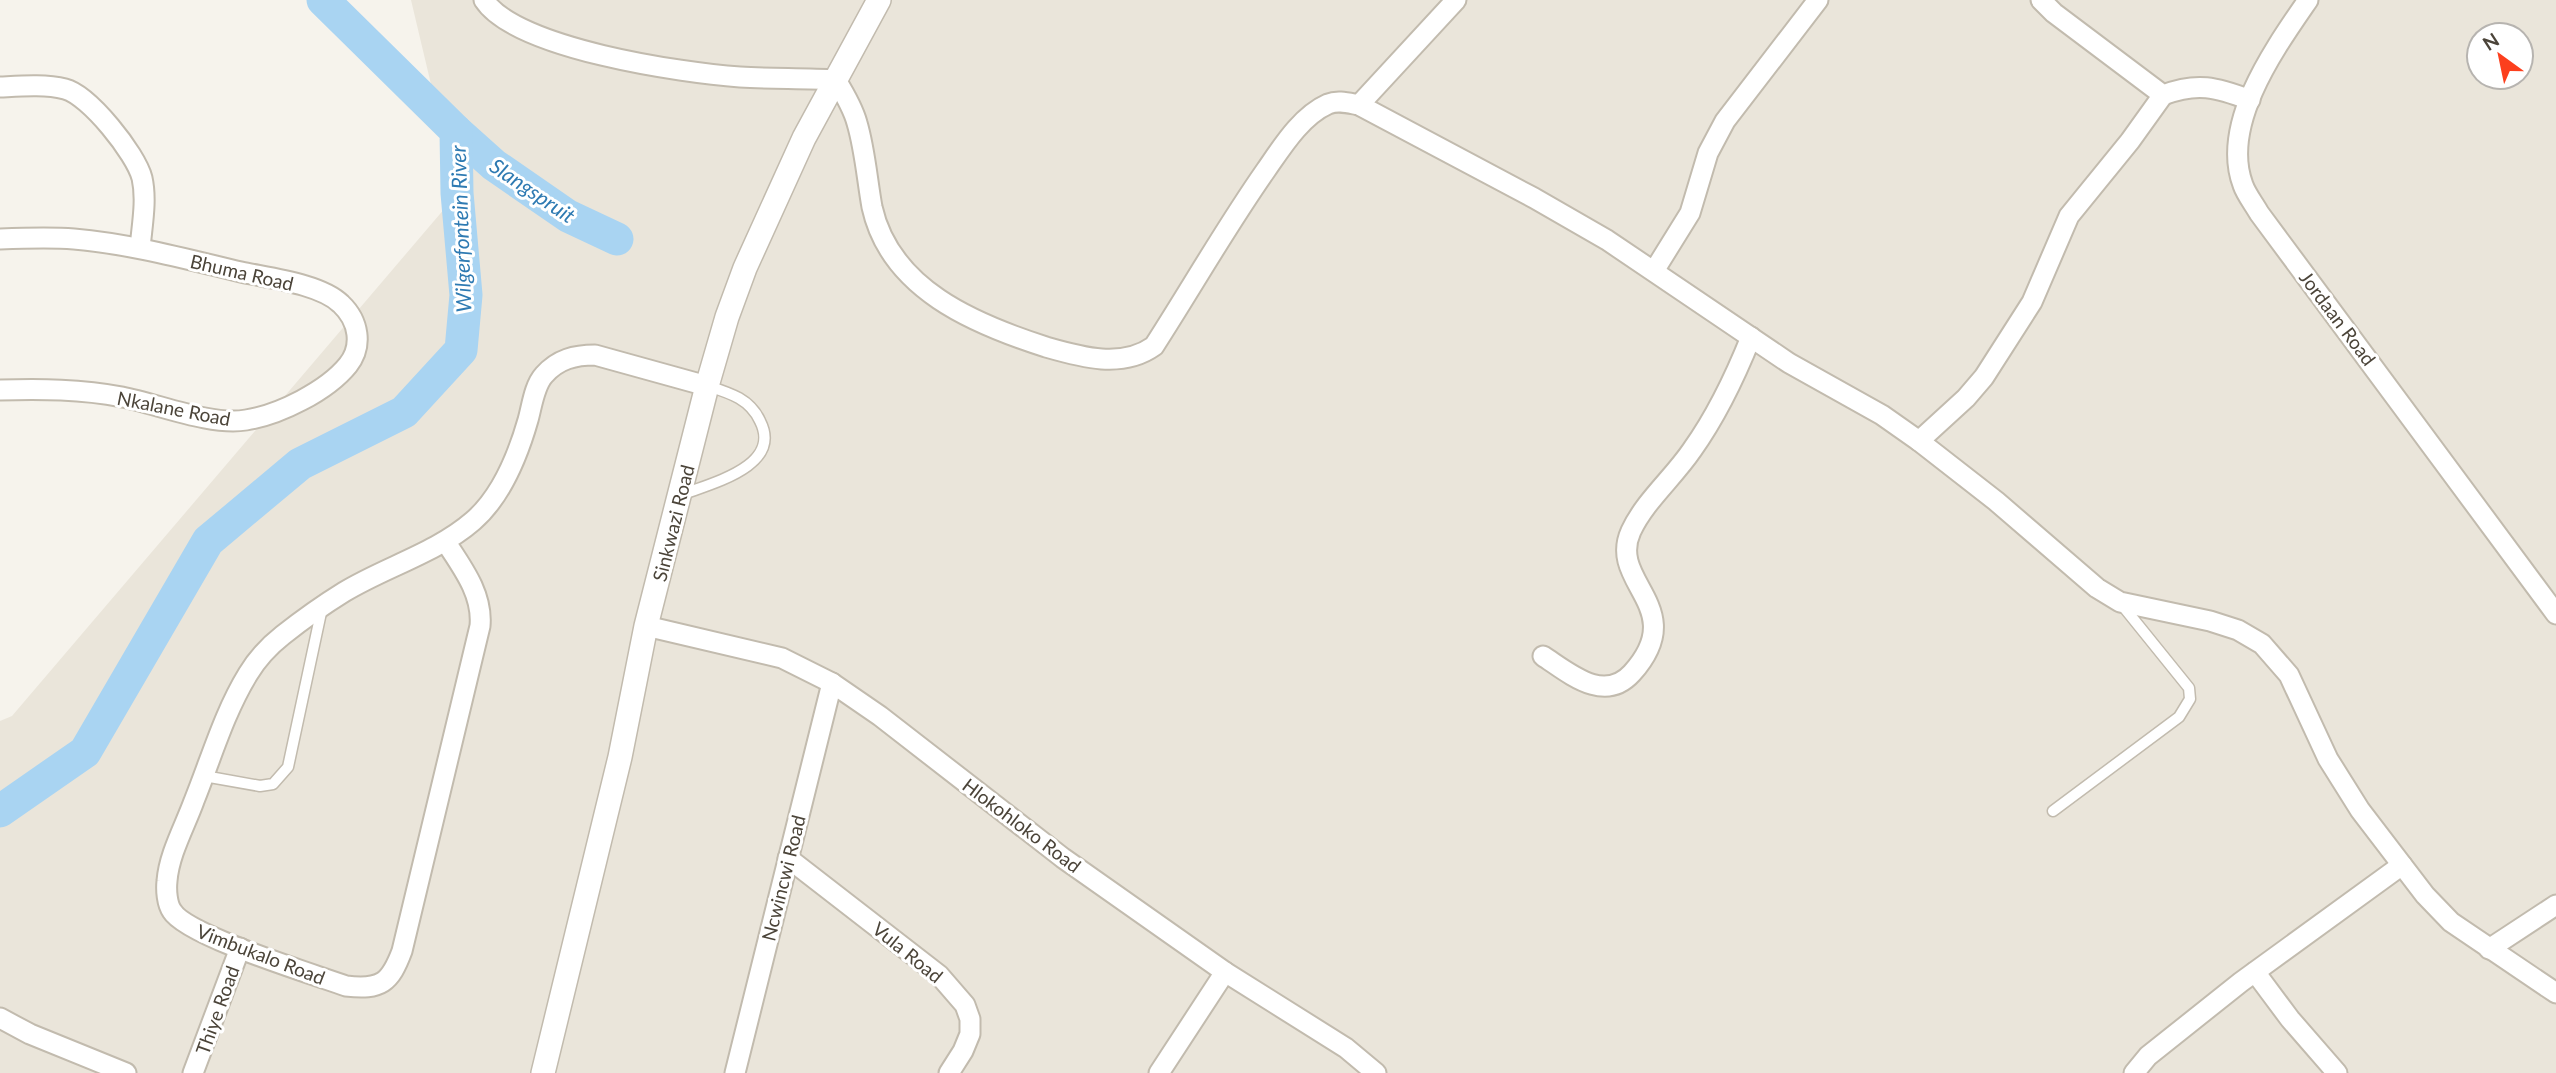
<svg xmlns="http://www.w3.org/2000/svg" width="2556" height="1073" font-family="Lato,sans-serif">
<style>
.residential{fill:#eae5da;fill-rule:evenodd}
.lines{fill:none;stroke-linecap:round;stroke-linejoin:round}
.river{stroke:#a9d4f2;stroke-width:33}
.service-casing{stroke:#c2bbae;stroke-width:13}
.minor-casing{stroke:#c2bbae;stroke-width:23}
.tertiary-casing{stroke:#c2bbae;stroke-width:26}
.service{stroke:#fff;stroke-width:10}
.minor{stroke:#fff;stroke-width:19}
.tertiary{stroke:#fff;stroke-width:23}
.labels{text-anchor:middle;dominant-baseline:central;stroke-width:6;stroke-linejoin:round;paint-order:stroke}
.street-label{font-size:19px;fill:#4b4439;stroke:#fff}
.water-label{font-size:21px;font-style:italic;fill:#2e7ab2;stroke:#fff}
</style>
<rect width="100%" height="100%" fill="#f6f3ec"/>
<path class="residential" d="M411,0H2556V1073H0V721L12,716L457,194ZM2479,35H2521V77H2479Z"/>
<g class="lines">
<g class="river">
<polyline points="456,131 494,165 568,216 617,239"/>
<polyline points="0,811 85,752 208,541 300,464 404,412 461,350 466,295 457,193 456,131 323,0"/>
</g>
<g class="service-casing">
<g id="service">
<path d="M681,495C712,483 783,466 760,421C750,399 730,393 708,386"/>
<polyline points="204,776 260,786 273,784 288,767 322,608"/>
<polyline points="2053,811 2179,717 2190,699 2189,688 2122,605"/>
</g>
</g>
<g class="minor-casing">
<g id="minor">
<path d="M484,0C516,49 683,73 740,77C772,79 804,78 836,80C844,93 853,108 857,123C865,150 867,179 872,207C890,289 974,324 1046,347C1081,357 1122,369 1154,346C1192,287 1226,227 1266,170C1282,147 1301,116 1328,104C1338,100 1348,103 1359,105L1534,198L1607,240L1789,363L1882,415L1919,441L1996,501L2097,588L2120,602L2210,621L2238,630L2262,644L2289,675L2328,759L2360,810L2425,895L2451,922L2556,993"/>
<path d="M2041,0L2054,13L2163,95C2197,82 2216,87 2250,100"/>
<path d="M2308,0C2275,48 2220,124 2243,185C2246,194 2254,204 2259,213L2556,614"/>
<path d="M0,87C21,86 45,84 65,89C89,95 136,154 142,178C147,200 142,225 140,248"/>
<polyline points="1359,105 1456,0"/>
<path d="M0,239C25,238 50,237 74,239C131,244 186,259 241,272C269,278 321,284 341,304C359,321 363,346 348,365C327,391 279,415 246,420C211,426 158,404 122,397C81,389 41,389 0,390"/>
<polyline points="1654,271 1690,213 1708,153 1725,121 1818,0"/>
<polyline points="1919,441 1966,398 1984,377 2032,302 2069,216 2130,141 2163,95"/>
<path d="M445,541C462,567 483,594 480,626L402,951C390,983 381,990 346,986C313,974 187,936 172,911C167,904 166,890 167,881C169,854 185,826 194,801C211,759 224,713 248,674C257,659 269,646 283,635C302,620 323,605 344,592C385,567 436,553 473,521C502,496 518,455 528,420C532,406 534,386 544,375C558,359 575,355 595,355L707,386"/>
<polyline points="646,626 782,658 832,683 880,716 1063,858 1225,972 1346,1048 1376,1073"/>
<path d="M1543,656C1569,673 1604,704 1632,673C1691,607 1607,583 1631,531C1645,501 1673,478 1692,450C1717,415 1735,377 1751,337"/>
<polyline points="788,858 939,975 965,1005 970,1019 970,1034 963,1051 949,1073"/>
<polyline points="2489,949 2556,905"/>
<polyline points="2255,972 2290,1019 2337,1073"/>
<polyline points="0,1018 30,1034 126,1073"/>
<polyline points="193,1073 240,948"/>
<polyline points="735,1073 832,683"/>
<polyline points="1159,1073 1225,972"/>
<polyline points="2134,1073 2148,1056 2241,982 2402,865"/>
</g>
</g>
<g class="tertiary-casing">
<polyline id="tertiary" points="543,1073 620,757 646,626 707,386 727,317 745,268 804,138 879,0"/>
</g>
<use href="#service" class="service"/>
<use href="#minor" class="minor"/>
<use href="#tertiary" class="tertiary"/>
</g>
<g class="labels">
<g class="street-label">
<text transform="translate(242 272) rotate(13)">Bhuma Road</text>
<text transform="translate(2338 318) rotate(53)">Jordaan Road</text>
<text transform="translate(174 408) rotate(11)">Nkalane Road</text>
<text transform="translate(673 523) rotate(-76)">Sinkwazi Road</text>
<text transform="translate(1022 825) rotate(37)">Hlokohloko Road</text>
<text transform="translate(783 878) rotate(-76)">Ncwincwi Road</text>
<text transform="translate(908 952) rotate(39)">Vula Road</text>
<text transform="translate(261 954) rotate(21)">Vimbukalo Road</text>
<text transform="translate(217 1010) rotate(-70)">Thiye Road</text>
</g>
<g class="water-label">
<text transform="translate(533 190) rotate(34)">Slangspruit</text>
<text transform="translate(460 229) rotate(-92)">Wilgerfontein River</text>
</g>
</g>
<g transform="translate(2500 56) rotate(327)"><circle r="33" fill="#ffffff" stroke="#b7b4b0" stroke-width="2"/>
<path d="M0-5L12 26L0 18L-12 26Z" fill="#fc3f1d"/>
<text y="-10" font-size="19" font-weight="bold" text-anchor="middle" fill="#4b4439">N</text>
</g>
</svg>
